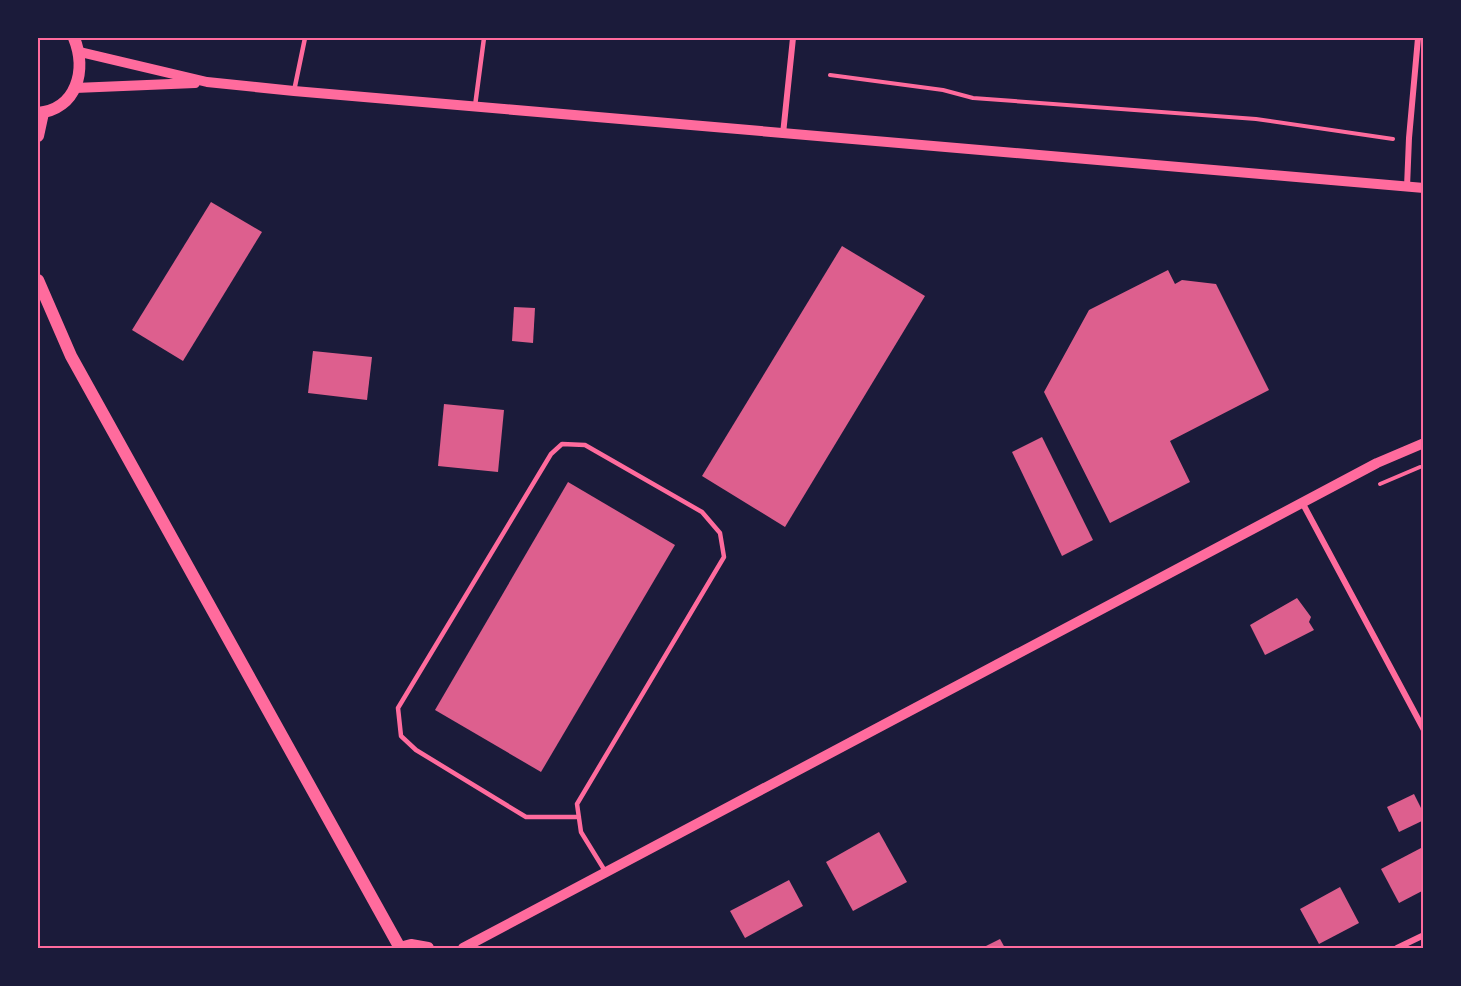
<svg xmlns="http://www.w3.org/2000/svg" width="1461" height="986" font-family="Lora,serif">
<style>
.building{fill:#dd5f8e}
.lines{fill:none;stroke-linecap:round;stroke-linejoin:round}
.path{stroke:#ff6b9d;stroke-width:4}
.service{stroke:#ff6b9d;stroke-width:4.5}
.minor{stroke:#ff6b9d;stroke-width:6}
.tertiary{stroke:#ff6b9d;stroke-width:10}
.secondary{stroke:#ff6b9d;stroke-width:12}
.neatline{fill:none;stroke:#ff6b9d;stroke-width:2}
</style>
<rect width="100%" height="100%" fill="#1b1b3a"/>
<g class="building">
<polygon points="211,202 262,232 183,361 132,330"/>
<polygon points="842,246 925,296 785,527 702,476"/>
<polygon points="1168,270 1175,284 1182,280 1216,284 1269,390 1170,441 1190,482 1110,523 1044,392 1089,310"/>
<polygon points="514,307 535,308 533,343 512,341"/>
<polygon points="313,351 372,357 367,400 308,393"/>
<polygon points="444,404 504,410 498,472 438,466"/>
<polygon points="1042,437 1093,540 1062,556 1012,452"/>
<polygon points="568,482 675,545 541,772 435,710"/>
<polygon points="1297,598 1311,617 1309,622 1314,630 1265,655 1250,625"/>
<polygon points="1414,794 1424,814 1424,820 1399,832 1387,807"/>
<polygon points="879,832 907,882 853,911 826,862"/>
<polygon points="1421,848 1424,890 1399,903 1381,869"/>
<polygon points="789,880 803,906 745,938 730,911"/>
<polygon points="1340,887 1359,923 1319,944 1300,909"/>
<polygon points="1000,939 1005,948 982,948"/>
</g>
<g class="lines">
<g class="path">
<polyline points="830,75 943,90 973,98 1256,119 1393,139"/>
<polyline points="1380,484 1420,467"/>
</g>
<g class="service">
<polyline points="294,91 305,38"/>
<polyline points="475,106 484,38"/>
<polyline points="579,817 526,817 416,750 401,736 398,708 551,454 562,444 585,445 702,512 720,533 724,557 577,804 581,832 605,871"/>
</g>
<g class="minor">
<polyline points="783,134 793,38"/>
<polyline points="1407,187 1409,138 1418,38"/>
<polyline points="1303,504 1424,730"/>
<polyline points="1397,948 1424,935"/>
</g>
<g class="tertiary">
<polyline points="80,52 207,82 294,91 1424,188"/>
<polyline points="75,88 195,83"/>
<polyline points="463,948 1377,463 1424,443"/>
</g>
<g class="secondary">
<path d="M38,113C77,109 87,70 74,38"/>
<polyline points="38,136 43,113"/>
<polyline points="38,280 71,356 400,948"/>
<polyline points="400,948 411,945 428,948"/>
</g>
</g>
<rect width="1461" height="986" fill="none" stroke="#1b1b3a" stroke-width="78"/>
<rect x="39" y="39" width="1383" height="908" class="neatline"/>
</svg>
